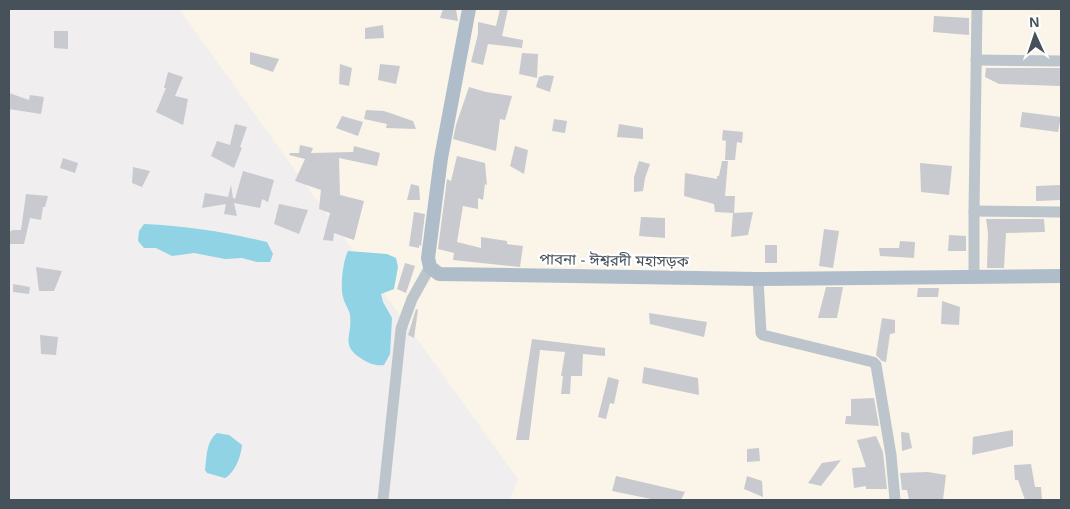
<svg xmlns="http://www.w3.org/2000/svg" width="1070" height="509" font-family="Helvetica,'Noto Sans Bengali',sans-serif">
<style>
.commercial{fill:#faf5e8}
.water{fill:#8fd3e5}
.building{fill:#c8cad0}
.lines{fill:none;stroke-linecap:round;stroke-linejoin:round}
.minor{stroke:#bdc5cc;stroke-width:11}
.major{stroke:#afbdcb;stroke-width:14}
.labels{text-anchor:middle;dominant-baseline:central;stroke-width:4.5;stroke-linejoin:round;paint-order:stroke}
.street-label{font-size:15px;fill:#47515a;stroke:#fff}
</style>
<rect width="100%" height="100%" fill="#f0eeee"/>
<polygon class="commercial" points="179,9 1061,9 1061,500 510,500 518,479"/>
<g class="water">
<path d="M144,224C187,226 226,232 267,242L273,254L270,262H257L242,258L225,259L194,253L172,256L156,248H144L138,241L139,231Z"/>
<path d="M348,251L387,254L396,258L398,267L394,289L381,294L383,302L392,318L390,354L384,365C375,366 370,364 362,359C339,345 353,336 350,315C349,309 344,303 343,297C340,286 343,261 348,251Z"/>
<path d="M217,433L229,435L242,445C241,456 235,473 225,478L207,473L205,470C207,456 206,442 217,433Z"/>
</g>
<g class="building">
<polygon points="443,9 456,9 458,21 440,18"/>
<polygon points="500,9 508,9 502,36 523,40 522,48 488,44 483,65 471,62 478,34 478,22 496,26"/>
<polygon points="934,16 969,18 969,35 933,32"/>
<polygon points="383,25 384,38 365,39 365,28"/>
<polygon points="54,31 68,31 68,49 54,48"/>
<polygon points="250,52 279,59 273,72 250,64"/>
<polygon points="522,53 538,54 537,78 519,74"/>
<polygon points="340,64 352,68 349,86 339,84"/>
<polygon points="380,64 400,66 396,84 378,80"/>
<polygon points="986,68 1061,68 1061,86 999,84 985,77"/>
<polygon points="168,72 183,77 175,96 188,99 183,125 156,112 166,88 164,88"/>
<polygon points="546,75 554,76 550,92 536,87 539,77"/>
<polygon points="469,87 486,92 512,96 505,120 500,119 496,151 453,139 456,125"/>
<polygon points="9,93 29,100 30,95 44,97 41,114 9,109"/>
<polygon points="366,110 384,111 413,121 416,129 386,128 387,124 364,119"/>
<polygon points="1022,112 1061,117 1058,132 1020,127"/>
<polygon points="342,116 363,122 358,136 336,128"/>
<polygon points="554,119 567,121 565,133 552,131"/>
<polygon points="235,124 247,127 240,147 242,148 234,168 211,156 217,141 230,145"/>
<polygon points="619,124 643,128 643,139 617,137"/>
<polygon points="723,130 743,132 742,143 737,142 735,160 725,160 726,141 722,140"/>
<polygon points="300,145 313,148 311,153 353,152 354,146 380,153 377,166 339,158 340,195 364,201 354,240 334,233 333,241 323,240 330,213 319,209 321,190 295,181 305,159 289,155 290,153 299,153"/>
<polygon points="515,146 528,150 524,174 510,166"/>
<polygon points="457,156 485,163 487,185 485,184 483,200 478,198 478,209 463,206 457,242 481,248 481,237 507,241 507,244 523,246 520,267 453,260 454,253 438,249 447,179 451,181"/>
<polygon points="63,158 78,163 75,173 60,168"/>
<polygon points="639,161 650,164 645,178 643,191 634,192 634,177"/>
<polygon points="722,161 728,161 725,196 735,196 734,213 753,212 748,235 731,237 733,213 715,212 714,204 684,196 685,173 717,179 717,176 719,176"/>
<polygon points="920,163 952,166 949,195 921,192"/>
<polygon points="133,167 150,171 142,187 132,183"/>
<polygon points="243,171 274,180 268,202 262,199 260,208 234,203 237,216 224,214 226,204 202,208 205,193 228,197 231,185 233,198 235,199"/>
<polygon points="411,184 419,186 420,200 407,200"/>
<polygon points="1061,185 1061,200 1036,201 1036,186"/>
<polygon points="26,194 48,196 45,207 43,207 41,220 30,218 24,244 9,244 9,232 13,230 21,230"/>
<polygon points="279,204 308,210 299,234 274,224"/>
<polygon points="414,212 425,214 421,246 419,245 419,248 409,246"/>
<polygon points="641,217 665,218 665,238 639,236"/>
<polygon points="986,219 1044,219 1045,232 1006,233 1004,268 987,268 988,233"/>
<polygon points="824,229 839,231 833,268 819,266"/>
<polygon points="949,235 966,236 966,251 948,251"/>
<polygon points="900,241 915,242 914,258 880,256 879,248 899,248"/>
<rect x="765" y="245" width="12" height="18"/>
<polygon points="405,263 415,266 406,293 397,289"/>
<polygon points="36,267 62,271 54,291 39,291"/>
<polygon points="13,284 30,287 29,294 13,292"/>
<polygon points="826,287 843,287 837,318 818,318"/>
<polygon points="918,288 939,288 938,297 917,297"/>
<polygon points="942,301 960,307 959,325 941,324"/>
<polygon points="416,309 418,310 414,338 408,335"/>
<polygon points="649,313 707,322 704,337 650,324"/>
<polygon points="882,318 895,320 895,333 890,334 886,362 882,361 876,355"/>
<polygon points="40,335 58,337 56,355 41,354"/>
<polygon points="532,339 605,348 605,356 583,354 582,376 571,376 570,394 561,394 563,376 561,376 565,352 540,350 529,440 516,440"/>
<polygon points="644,367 698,378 699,395 642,383"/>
<polygon points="608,377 619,380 614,404 610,403 606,419 598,417"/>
<polygon points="874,398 879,426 845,424 846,416 851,416 851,399"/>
<polygon points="1013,430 1013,446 972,455 973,437"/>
<polygon points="901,432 909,433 912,448 902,451"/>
<polygon points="876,436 883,452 887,489 866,489 866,486 854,488 852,468 866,467 857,440"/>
<polygon points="759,448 760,461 747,462 747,449"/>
<polygon points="841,460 821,486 808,483 822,463"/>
<polygon points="1031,464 1035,487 1041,487 1042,500 1025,500 1018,480 1015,480 1014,465"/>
<polygon points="928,472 946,475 943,500 909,500 907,490 902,490 900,473"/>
<polygon points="616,476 685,492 681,500 656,500 612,491"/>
<polygon points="747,476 762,481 763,497 744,489"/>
</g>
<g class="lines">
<g class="minor">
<polyline points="976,60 1061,61"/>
<polyline points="974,211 1061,212"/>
<polyline points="974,277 974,211 977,9"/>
<polyline points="758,279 761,333 763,335 873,362 876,365 891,455 895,500"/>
<polyline points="383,500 401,329 412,299 430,267"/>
</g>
<polyline class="major" points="469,9 441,158 428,258 430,267 439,274 758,279 1061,276"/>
</g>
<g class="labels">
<g class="street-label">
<text transform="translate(614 260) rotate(1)">পাবনা - ঈশ্বরদী মহাসড়ক</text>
</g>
</g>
<rect width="1070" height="509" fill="none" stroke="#47515a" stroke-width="20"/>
<g transform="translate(1035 35) rotate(357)" stroke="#ffffff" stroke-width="4" paint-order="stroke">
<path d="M0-4L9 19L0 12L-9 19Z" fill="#47515a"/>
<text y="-8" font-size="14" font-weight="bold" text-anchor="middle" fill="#47515a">N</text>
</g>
</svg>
